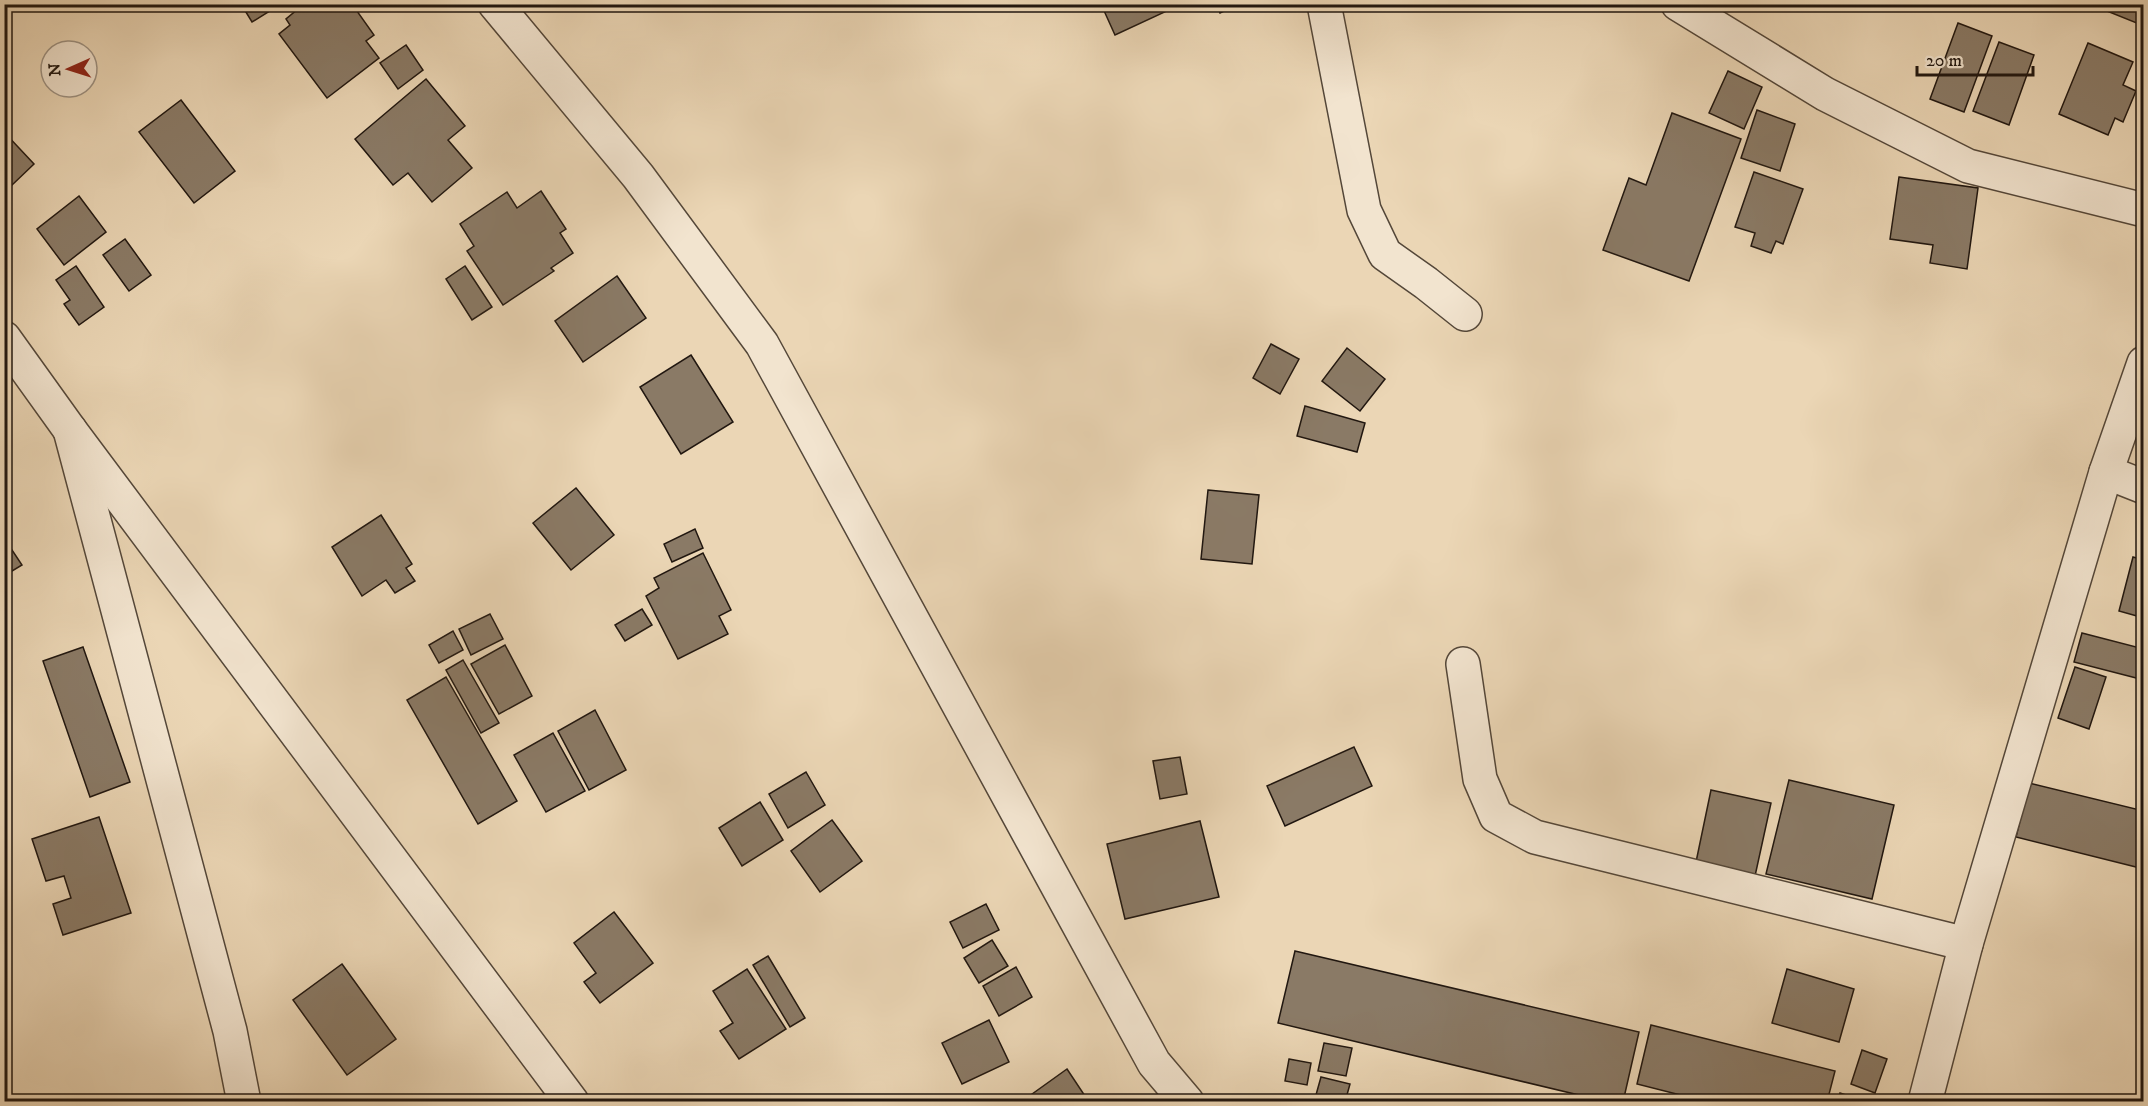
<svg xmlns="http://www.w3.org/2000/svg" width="2148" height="1106" font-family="'IM FELL DW Pica',serif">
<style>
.building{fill:#8a7a66;stroke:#211710;stroke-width:1.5}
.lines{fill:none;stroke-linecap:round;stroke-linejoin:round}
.minor-casing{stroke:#544739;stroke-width:36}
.tertiary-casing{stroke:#544739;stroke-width:36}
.minor{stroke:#f2e4cf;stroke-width:33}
.tertiary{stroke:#f2e4cf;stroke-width:33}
</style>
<rect width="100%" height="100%" fill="#ebd6b5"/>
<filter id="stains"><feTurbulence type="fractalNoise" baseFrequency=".00333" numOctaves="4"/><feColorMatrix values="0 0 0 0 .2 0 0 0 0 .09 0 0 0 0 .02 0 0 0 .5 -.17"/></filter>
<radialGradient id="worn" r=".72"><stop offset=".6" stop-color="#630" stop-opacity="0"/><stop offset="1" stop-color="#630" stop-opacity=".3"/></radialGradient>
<g class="building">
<polygon points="241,4 281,4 252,22"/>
<polygon points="304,4 352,4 374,35 366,41 379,58 327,98 279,34 290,25 286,19"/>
<polygon points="1101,4 1166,4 1169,10 1115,35"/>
<polygon points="1216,4 1239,4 1220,13"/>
<polygon points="2103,4 2144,4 2144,26 2102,9"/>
<polygon points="1958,23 1992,36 1964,112 1930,99"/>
<polygon points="1999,42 2034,55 2009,125 1973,111"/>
<polygon points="2088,43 2133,62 2123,85 2136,91 2123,122 2115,118 2108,135 2059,114"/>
<polygon points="406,45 423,70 398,89 380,63"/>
<polygon points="1728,71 1762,87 1744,129 1709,113"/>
<polygon points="426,79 465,126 448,140 472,168 432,202 408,173 393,185 355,139"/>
<polygon points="181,100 235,171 194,203 139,132"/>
<polygon points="1757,110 1795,124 1780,171 1741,158"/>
<polygon points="1672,113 1741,139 1689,281 1603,250 1629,178 1646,185"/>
<polygon points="4,132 34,164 11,186 4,179"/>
<polygon points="1754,172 1803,189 1783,244 1776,241 1771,253 1751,246 1755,233 1735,227"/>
<polygon points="1899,177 1978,188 1967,269 1930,263 1933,245 1890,239"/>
<polygon points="541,191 566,229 560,233 573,253 551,268 554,271 503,305 467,251 474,246 460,224 507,192 517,208"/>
<polygon points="79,196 106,232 64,265 37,229"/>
<polygon points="125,239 151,275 129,291 103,255"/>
<polygon points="76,266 104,307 79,325 64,304 70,300 56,280"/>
<polygon points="465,266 492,307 472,320 446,279"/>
<polygon points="617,276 646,318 583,362 555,321"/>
<polygon points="1271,344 1299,359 1280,394 1253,378"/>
<polygon points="1347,348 1385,379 1360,411 1322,381"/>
<polygon points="691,355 733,422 681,454 640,387"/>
<polygon points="1305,406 1365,423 1357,452 1297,436"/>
<polygon points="576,488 614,535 571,570 533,523"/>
<polygon points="1208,490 1259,495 1252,564 1201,559"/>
<polygon points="381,515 412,564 406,568 415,581 395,593 386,580 362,596 332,547"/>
<polygon points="695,529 703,548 672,562 664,544"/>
<polygon points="4,538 22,565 4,576"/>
<polygon points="703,553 731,610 719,616 728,634 678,659 646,596 659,588 654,578"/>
<polygon points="2133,557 2144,560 2144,618 2119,611"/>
<polygon points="642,609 652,625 625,641 615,625"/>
<polygon points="490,614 503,639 471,655 459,629"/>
<polygon points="453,631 463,650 439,663 429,645"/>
<polygon points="2082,633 2144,649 2144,680 2074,662"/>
<polygon points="505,645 532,696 499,714 471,664"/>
<polygon points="83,647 130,782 90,797 43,661"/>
<polygon points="463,660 499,723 481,733 446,670"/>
<polygon points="2075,667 2106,677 2089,729 2058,718"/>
<polygon points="446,677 517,801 478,824 407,700"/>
<polygon points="595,710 626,770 589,790 558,731"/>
<polygon points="553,733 585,791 546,812 514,755"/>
<polygon points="1354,747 1372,786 1285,826 1267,786"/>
<polygon points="1180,757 1187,794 1160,799 1153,761"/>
<polygon points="806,772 825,805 788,828 769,794"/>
<polygon points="1789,780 1894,805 1872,899 1766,874"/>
<polygon points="2029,783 2144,811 2144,869 2016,837"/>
<polygon points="1711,790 1771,803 1755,876 1696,862"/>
<polygon points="760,802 783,840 742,866 719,828"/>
<polygon points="99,817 131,913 63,935 53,904 71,898 64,876 46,881 32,839"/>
<polygon points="832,820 862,861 820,892 791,851"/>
<polygon points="1200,821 1219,897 1125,919 1107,844"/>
<polygon points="986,904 999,930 963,948 950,922"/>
<polygon points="614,912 653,963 600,1003 584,982 596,973 574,943"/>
<polygon points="992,940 1008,966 979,983 964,958"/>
<polygon points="1295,951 1639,1032 1623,1102 1608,1102 1278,1023"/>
<polygon points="768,956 805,1018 790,1027 753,965"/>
<polygon points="342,964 396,1039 347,1075 293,1000"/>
<polygon points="1016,967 1032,997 999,1016 983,986"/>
<polygon points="747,969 786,1029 739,1059 720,1031 733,1023 713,991"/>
<polygon points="1787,969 1854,989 1839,1042 1772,1023"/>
<polygon points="989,1020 1009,1062 962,1084 942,1043"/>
<polygon points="1651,1025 1835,1071 1827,1102 1708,1102 1637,1084"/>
<polygon points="1324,1043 1352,1048 1346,1076 1318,1071"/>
<polygon points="1862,1050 1887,1059 1875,1093 1851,1084"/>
<polygon points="1289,1059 1311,1063 1307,1085 1285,1081"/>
<polygon points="1067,1069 1089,1102 1021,1102"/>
<polygon points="1321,1077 1350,1084 1345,1102 1314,1102"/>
<polygon points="1840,1093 1867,1102 1837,1102"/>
</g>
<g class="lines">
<g class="minor-casing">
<g id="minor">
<polyline points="495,4 638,176 762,344 1154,1063 1187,1102"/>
<polyline points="1324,4 1364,210 1385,254 1426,283 1465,314"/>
<polyline points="1678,4 1825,94 1968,166 2144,210"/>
<polyline points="70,430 230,1031 244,1102"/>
<polyline points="2106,472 2144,487"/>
<polyline points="1463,664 1480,779 1496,816 1535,837 1966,944"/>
<polyline points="1925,1102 1966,944 2106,472 2144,363"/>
</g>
</g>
<g class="tertiary-casing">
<polyline id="tertiary" points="4,338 70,430 572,1102"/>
</g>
<use href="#minor" class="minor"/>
<use href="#tertiary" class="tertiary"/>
</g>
<rect width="2148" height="1106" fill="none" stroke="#ebd6b5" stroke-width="24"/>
<rect x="6" y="6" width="2136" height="1094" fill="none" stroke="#211710" stroke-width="3"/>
<rect x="12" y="12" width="2124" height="1082" fill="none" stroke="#211710" stroke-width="1.5"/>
<g transform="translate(69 69) rotate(267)"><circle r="28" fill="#f2e4cf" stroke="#9e9283" stroke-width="1.5"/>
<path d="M0-4.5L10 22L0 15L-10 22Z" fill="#8f2418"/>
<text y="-9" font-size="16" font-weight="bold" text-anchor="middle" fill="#211710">N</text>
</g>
<path d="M1917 66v9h116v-9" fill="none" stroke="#211710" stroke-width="3"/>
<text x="1926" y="66" font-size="18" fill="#211710" stroke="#f2e4cf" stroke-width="4.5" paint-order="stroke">20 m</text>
<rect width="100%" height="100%" filter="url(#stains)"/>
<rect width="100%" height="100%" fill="url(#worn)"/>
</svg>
